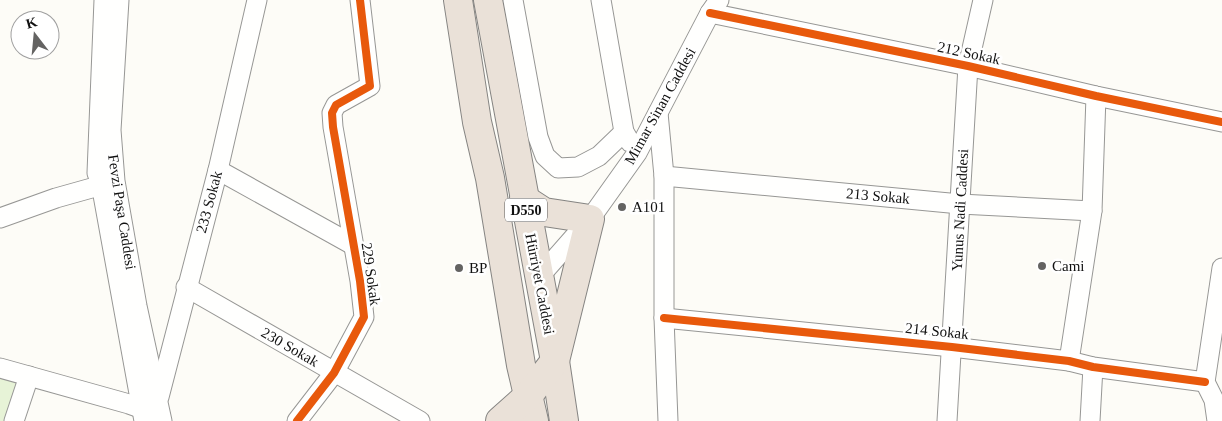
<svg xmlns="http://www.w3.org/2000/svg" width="1222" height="421" font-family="'Times New Roman',serif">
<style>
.green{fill:#e7f3d7}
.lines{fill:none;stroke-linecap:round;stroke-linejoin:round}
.minor-casing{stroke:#979795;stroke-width:21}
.highway-casing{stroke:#858482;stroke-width:30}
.minor{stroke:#fffffe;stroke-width:19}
.highway{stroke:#eae1d8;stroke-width:28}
.cycleway-casing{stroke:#fff;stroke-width:11}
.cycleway{stroke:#e8590c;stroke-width:8}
.poi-dot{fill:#646362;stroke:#fff;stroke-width:2}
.labels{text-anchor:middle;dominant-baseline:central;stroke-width:5;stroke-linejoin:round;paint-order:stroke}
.shield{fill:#fff;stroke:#585858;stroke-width:1}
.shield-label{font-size:14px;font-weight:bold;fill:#111}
.street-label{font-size:15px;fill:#111;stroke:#fff}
.poi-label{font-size:15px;fill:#111;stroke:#fff;text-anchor:start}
</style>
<rect width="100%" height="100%" fill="#fdfcf7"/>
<polygon class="green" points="0,368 26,375 11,421 0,421"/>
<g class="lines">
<g class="minor-casing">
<g id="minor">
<polyline points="104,0 97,173 101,184 144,421"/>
<polyline points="119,0 111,130 115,181 137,306 162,421"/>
<polyline points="513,0 538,137 545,156 558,168 578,167 599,156 624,132"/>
<polyline points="601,0 624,132 630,142"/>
<polyline points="710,13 968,66 1096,96 1222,122"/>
<polyline points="658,113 664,176 664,318 668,421"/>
<polyline points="218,170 353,245"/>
<polyline points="664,176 960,204 1092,211"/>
<polyline points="0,218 56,198 113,182"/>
<polyline points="539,277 590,219 637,153 710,13 719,0"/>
<polyline points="186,287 420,421"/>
<polyline points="664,318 952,347 1069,361 1093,367 1205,382"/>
<polyline points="1069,361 1092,211 1096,96"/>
<polyline points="0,368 129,404 143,409"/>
<polyline points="159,397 218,170 257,0"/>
<polyline points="14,421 29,376"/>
<polyline points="297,421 334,373 364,317 360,281 333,127 332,113 336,105 370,86 360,0"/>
<polyline points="947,421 968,66 983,0"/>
<polyline points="1090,421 1093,367"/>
<polyline points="1217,421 1214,400 1205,382 1222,268"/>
</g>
</g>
<g class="highway-casing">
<g id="highway">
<polyline points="458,0 477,122 490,178 521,365 534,421"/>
<polyline points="488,0 555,361 564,421"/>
<polyline points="500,421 528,396 555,361 590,219 544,212 524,199"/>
</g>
</g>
<use href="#minor" class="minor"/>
<use href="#highway" class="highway"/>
<g class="cycleway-casing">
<g id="cycleway">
<polyline points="710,13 968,66 1096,96 1222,122"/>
<polyline points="664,318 952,347 1069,361 1093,367 1205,382"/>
<polyline points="297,421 334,373 364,317 360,281 333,127 332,113 336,105 370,86 360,0"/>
</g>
</g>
<use href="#cycleway" class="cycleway"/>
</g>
<g class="poi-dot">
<circle cx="622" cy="207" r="5"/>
<circle cx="1042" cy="266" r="5"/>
<circle cx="459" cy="268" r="5"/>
</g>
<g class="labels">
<rect class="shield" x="505" y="198.5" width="42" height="23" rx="4"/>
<g class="shield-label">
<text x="526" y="210">D550</text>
</g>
<g class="street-label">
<text transform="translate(969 53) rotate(12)">212 Sokak</text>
<text transform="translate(660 106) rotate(-61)">Mimar Sinan Caddesi</text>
<text transform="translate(878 196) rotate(5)">213 Sokak</text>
<text transform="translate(209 202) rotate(-75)">233 Sokak</text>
<text transform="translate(960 210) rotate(-87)">Yunus Nadi Caddesi</text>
<text transform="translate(122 212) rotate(81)">Fevzi Paşa Caddesi</text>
<text transform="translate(371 274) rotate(82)">229 Sokak</text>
<text transform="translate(540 284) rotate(79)">Hürriyet Caddesi</text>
<text transform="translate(937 331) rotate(6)">214 Sokak</text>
<text transform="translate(290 347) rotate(30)">230 Sokak</text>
</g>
<g class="poi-label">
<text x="632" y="207">A101</text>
<text x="1052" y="266">Cami</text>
<text x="469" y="268">BP</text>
</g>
</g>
<g transform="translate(35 35) rotate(344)"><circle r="24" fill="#ffffff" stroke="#a0a0a0"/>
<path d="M0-4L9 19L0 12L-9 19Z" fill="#646362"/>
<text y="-8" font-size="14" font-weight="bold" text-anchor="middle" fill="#111111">K</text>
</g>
</svg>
